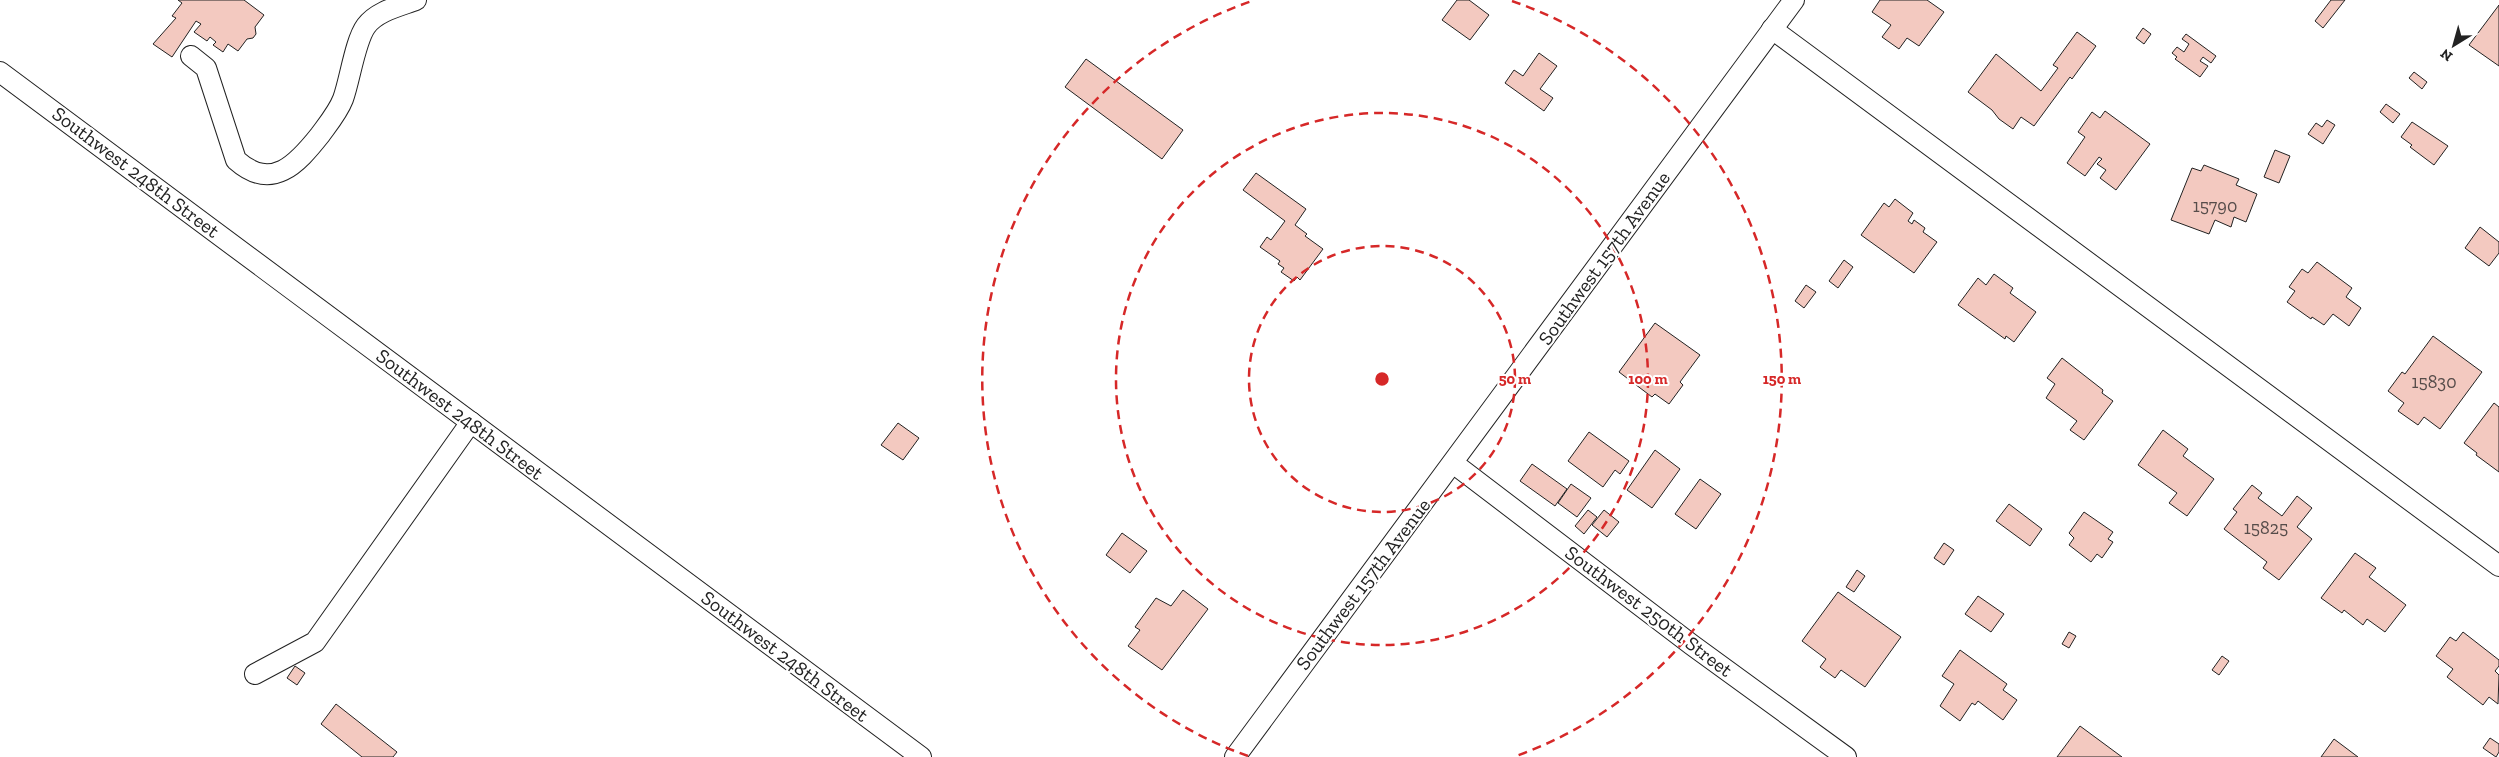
<svg xmlns="http://www.w3.org/2000/svg" width="2499" height="757" font-family="'Zilla Slab',serif">
<style>
.building{fill:#f3c9c0;stroke:#222}
.lines{fill:none;stroke-linecap:round;stroke-linejoin:round}
.minor-casing{stroke:#222;stroke-width:22}
.minor{stroke:#fff;stroke-width:20}
.ring{fill:none;stroke:#d62828;stroke-width:2.5;stroke-dasharray:9 6}
.labels{text-anchor:middle;dominant-baseline:central;stroke-width:4;stroke-linejoin:round;paint-order:stroke}
.number-label{font-size:18px;fill:#564c4a}
.street-label{font-size:20px;fill:#222;stroke:#fff}
.centre{fill:#d62828;stroke:#fff;stroke-width:2.5}
.ring-label{font-size:15px;text-anchor:middle;font-weight:bold;fill:#d62828;stroke:#fff;stroke-width:4;stroke-linejoin:round;paint-order:stroke}
</style>
<rect width="100%" height="100%" fill="#fff"/>
<g class="building">
<polygon points="178,0 244,0 264,15 255,27 256,34 253,38 247,39 238,51 228,44 223,52 213,45 216,42 210,37 207,41 194,32 201,24 196,21 172,57 153,44 176,18 172,16 182,3"/>
<polygon points="1457,0 1469,0 1489,15 1470,40 1442,20"/>
<polygon points="1880,0 1927,0 1944,12 1919,46 1907,38 1899,49 1882,37 1891,25 1872,12"/>
<polygon points="2331,0 2345,0 2323,28 2315,21"/>
<polygon points="2499,5 2499,66 2469,45"/>
<polygon points="2143,28 2151,34 2144,44 2136,38"/>
<polygon points="2077,32 2096,46 2072,79 2070,77 2034,126 2021,117 2013,129 1999,119 1992,110 1968,92 1996,54 2041,91 2058,68 2053,65"/>
<polygon points="2186,34 2216,56 2211,63 2203,57 2200,61 2208,66 2200,77 2175,59 2177,57 2172,53 2177,47 2184,52 2189,44 2182,39"/>
<polygon points="1539,53 1557,66 1540,89 1553,98 1544,111 1505,83 1514,70 1523,76"/>
<polygon points="1086,59 1183,130 1162,159 1065,87"/>
<polygon points="2414,72 2427,82 2422,89 2409,78"/>
<polygon points="2386,104 2400,114 2393,123 2380,112"/>
<polygon points="2105,111 2150,144 2116,190 2100,178 2106,170 2097,164 2102,159 2099,157 2085,176 2067,163 2085,137 2078,132 2092,112 2100,118"/>
<polygon points="2327,120 2335,125 2323,144 2308,134 2316,123 2322,127"/>
<polygon points="2412,122 2448,146 2434,165 2410,147 2412,145 2401,137"/>
<polygon points="2275,150 2290,156 2279,183 2264,177"/>
<polygon points="2204,165 2239,179 2236,185 2257,194 2246,222 2234,217 2231,227 2215,220 2209,234 2171,220 2192,168 2201,171"/>
<polygon points="1256,173 1306,209 1295,225 1307,234 1305,236 1323,249 1300,280 1297,277 1294,281 1281,272 1284,268 1278,264 1280,261 1260,247 1267,237 1271,240 1285,221 1243,190"/>
<polygon points="1895,199 1913,213 1908,221 1912,224 1914,220 1925,228 1923,232 1937,242 1914,273 1861,235 1884,203 1889,207"/>
<polygon points="2480,227 2499,242 2499,253 2489,266 2465,248"/>
<polygon points="1844,260 1853,267 1838,288 1829,281"/>
<polygon points="2317,262 2352,288 2346,297 2361,308 2349,326 2333,314 2324,325 2312,317 2311,319 2287,302 2295,291 2289,287 2302,269 2308,273"/>
<polygon points="1994,274 2013,288 2010,293 2036,312 2014,342 2006,336 2005,339 1958,305 1978,278 1986,285"/>
<polygon points="1806,285 1816,292 1804,308 1795,301"/>
<polygon points="1655,323 1700,355 1680,382 1683,385 1669,404 1655,394 1652,397 1619,372"/>
<polygon points="2433,336 2482,372 2440,429 2424,417 2418,425 2398,411 2404,403 2388,391 2402,372 2405,374"/>
<polygon points="2062,358 2103,390 2102,393 2113,401 2084,440 2070,430 2077,421 2046,398 2055,384 2047,378"/>
<polygon points="2494,403 2499,407 2499,472 2476,455 2477,453 2464,443"/>
<polygon points="898,423 919,438 903,460 881,445"/>
<polygon points="2163,430 2188,449 2183,456 2214,479 2187,516 2169,503 2177,493 2138,465"/>
<polygon points="1589,432 1629,461 1620,474 1615,470 1603,487 1568,461"/>
<polygon points="1655,450 1680,469 1652,508 1627,490"/>
<polygon points="1532,464 1567,489 1555,506 1520,481"/>
<polygon points="1700,479 1721,494 1696,529 1675,514"/>
<polygon points="1571,484 1591,498 1577,517 1558,503"/>
<polygon points="2252,485 2262,493 2258,498 2282,516 2297,496 2312,508 2297,527 2312,539 2279,580 2263,568 2267,562 2224,529 2237,512 2233,509"/>
<polygon points="2009,504 2042,529 2030,546 1996,521"/>
<polygon points="1588,510 1597,517 1584,534 1575,526"/>
<polygon points="1604,510 1619,522 1607,537 1592,525"/>
<polygon points="2084,512 2113,532 2108,539 2113,542 2102,558 2097,554 2091,562 2069,545 2074,538 2069,533"/>
<polygon points="1122,533 1147,551 1130,573 1106,555"/>
<polygon points="1944,543 1954,550 1944,565 1934,558"/>
<polygon points="2355,553 2376,568 2369,577 2406,605 2385,632 2367,619 2363,625 2344,610 2342,613 2321,598"/>
<polygon points="1857,570 1865,576 1854,592 1846,587"/>
<polygon points="1183,590 1208,609 1162,670 1128,646 1140,630 1135,627 1156,598 1171,606"/>
<polygon points="1838,592 1901,637 1865,687 1841,670 1835,678 1820,667 1826,659 1802,641"/>
<polygon points="1978,596 2004,614 1991,632 1965,614"/>
<polygon points="2069,632 2076,636 2069,648 2062,644"/>
<polygon points="2463,632 2499,660 2499,666 2495,671 2499,675 2498,704 2489,697 2483,705 2447,677 2453,669 2436,656 2450,637 2456,641"/>
<polygon points="1960,650 2007,684 2003,690 2017,700 2003,720 1978,701 1975,705 1972,703 1960,721 1940,706 1954,684 1942,676"/>
<polygon points="2222,656 2229,661 2219,675 2212,670"/>
<polygon points="295,666 305,673 297,685 287,678"/>
<polygon points="336,704 397,752 393,757 362,757 321,724"/>
<polygon points="2080,726 2122,757 2057,757"/>
<polygon points="2490,738 2499,744 2499,752 2496,757 2483,748"/>
<polygon points="2334,739 2358,757 2321,757"/>
</g>
<g class="lines">
<g class="minor-casing">
<g id="minor">
<polyline points="1772,29 2499,566"/>
<path d="M191,56L206,68L236,160C272,192 297,164 320,135C328,124 338,112 343,99C350,80 355,41 366,26C377,11 400,6 416,0"/>
<polyline points="0,72 921,757"/>
<polyline points="1453,463 1692,645 1846,757"/>
<polyline points="255,674 315,642 471,422"/>
<polyline points="1235,757 1794,0"/>
</g>
</g>
<use href="#minor" class="minor"/>
</g>
<g class="ring">
<circle cx="1382" cy="379" r="133"/>
<circle cx="1382" cy="379" r="266"/>
<path d="M1248 756A400 400 0 0 1 1252 1M1512 1A400 400 0 0 1 1516 756"/>
</g>
<g class="labels">
<g class="number-label">
<text x="2215" y="206">15790</text>
<text x="2434" y="382">15830</text>
<text x="2266" y="528">15825</text>
</g>
<g class="street-label">
<text transform="translate(136 172) rotate(37)">Southwest 248th Street</text>
<text transform="translate(1604 258) rotate(-54)">Southwest 157th Avenue</text>
<text transform="translate(460 414) rotate(37)">Southwest 248th Street</text>
<text transform="translate(1363 584) rotate(-53)">Southwest 157th Avenue</text>
<text transform="translate(1649 611) rotate(37)">Southwest 250th Street</text>
<text transform="translate(785 656) rotate(37)">Southwest 248th Street</text>
</g>
</g>
<circle cx="1382" cy="379" r="8" class="centre"/>
<g class="ring-label">
<text x="1515" y="384">50 m</text>
<text x="1648" y="384">100 m</text>
<text x="1782" y="384">150 m</text>
</g>
<g transform="translate(2454 45) rotate(217)" stroke="#ffffff" stroke-width="4" paint-order="stroke">
<path d="M0-4L9 19L0 12L-9 19Z" fill="#222222"/>
<text y="-8" font-size="14" font-weight="bold" text-anchor="middle" fill="#222222">N</text>
</g>
</svg>
